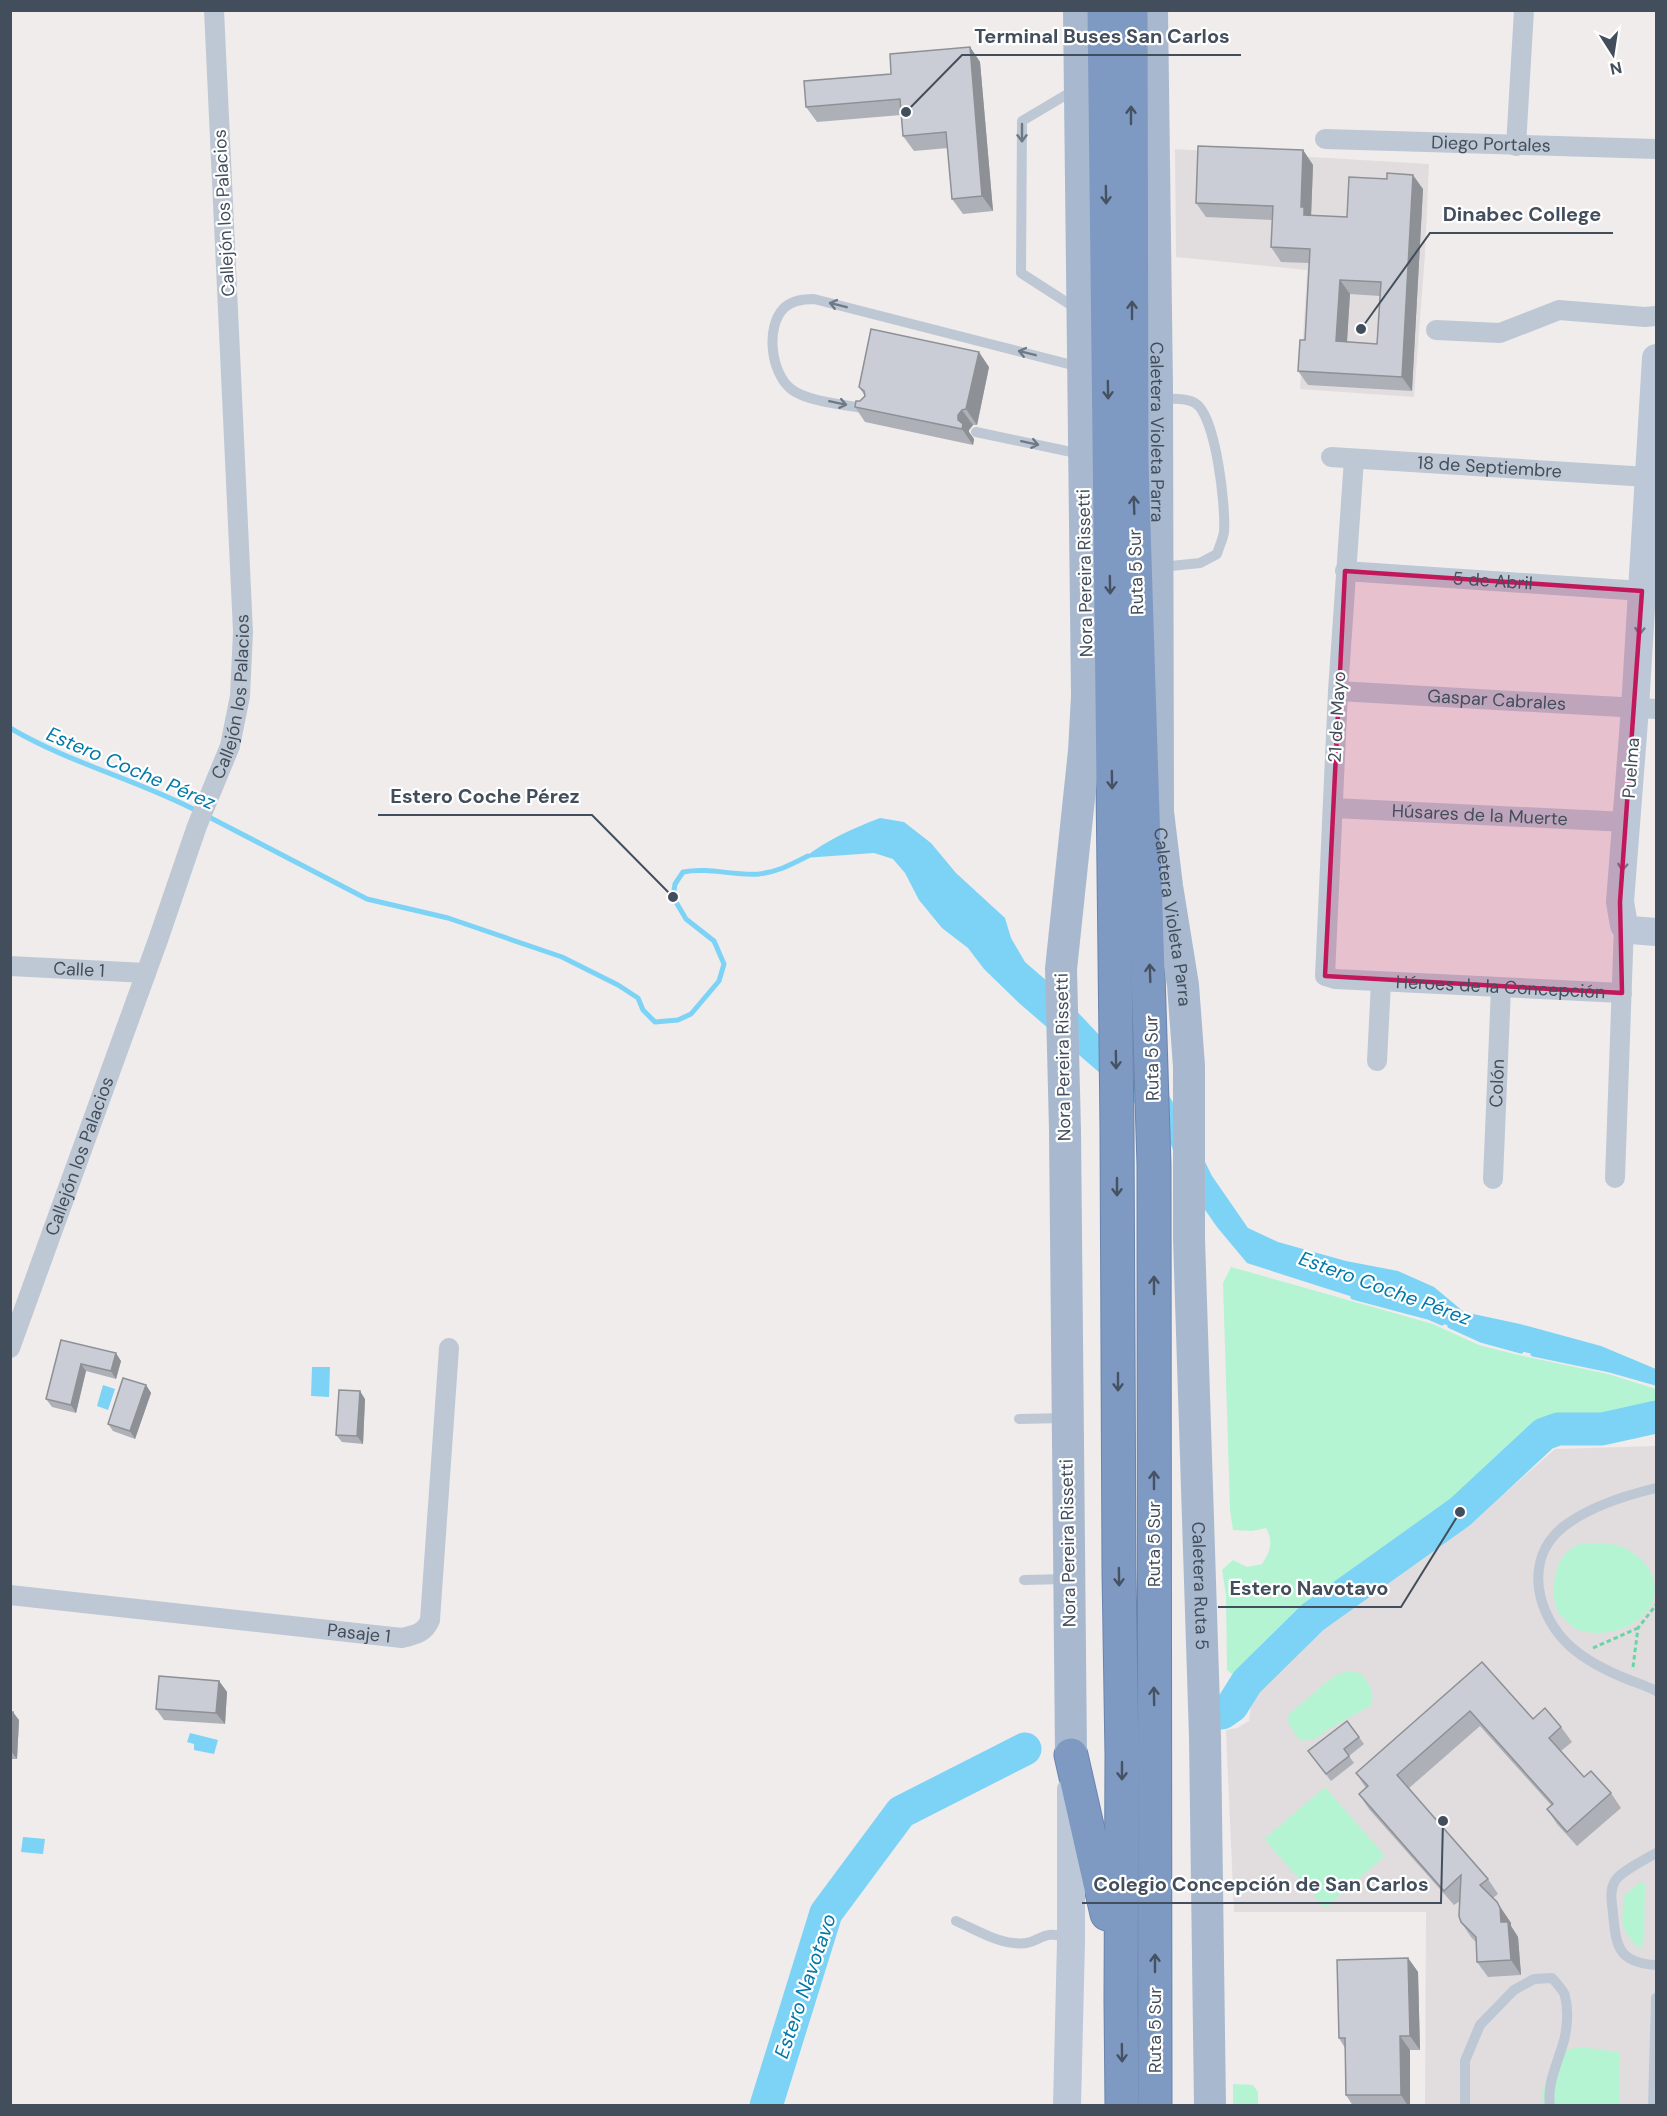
<svg xmlns="http://www.w3.org/2000/svg" width="1667" height="2116" font-family="'DM Sans',sans-serif">
<style>
.education{fill:#e1ddde}
.green{fill:#b4f4d2}
.water{fill:#7cd3f6}
.lines{fill:none;stroke-linecap:round;stroke-linejoin:round}
.stream{stroke:#7cd3f6;stroke-width:5}
.river{stroke:#7cd3f6;stroke-width:33}
.highway-casing{stroke:#6984ae;stroke-width:35}
.path{stroke:#68d5a8;stroke-width:3;stroke-dasharray:4.5 3;stroke-linecap:butt}
.lane{stroke:#bec8d4;stroke-width:10}
.street{stroke:#bec8d4;stroke-width:20}
.secondary{stroke:#bcc8d8;stroke-width:28}
.primary{stroke:#a8b9cf;stroke-width:32}
.highway{stroke:#7e9ac2;stroke-width:33}
.wall{fill:#aeb0b7;fill-rule:evenodd}
.shaded-wall{fill:#8d9095}
.building{fill:#cacdd5;stroke:#8d9095;stroke-width:1.5;fill-rule:evenodd}
.oneway{stroke:#465261}
.oneway2{stroke:#6e7986}
.oneway3{stroke:#6d7987}
.marked{fill:#c2185b;fill-opacity:0.2;stroke:#c2185b;stroke-width:4.5;stroke-linejoin:round}
.labels{text-anchor:middle;dominant-baseline:central;stroke-width:4.5;stroke-linejoin:round;paint-order:stroke}
.street-label{font-size:18px;fill:#434e5c;stroke:#fff}
.water-label{font-size:20px;font-style:italic;fill:#017aaa;stroke:#fff}
.leader{fill:none;stroke:#434e5c;stroke-width:2}
.callout-dot{fill:#434e5c;stroke:#fff;stroke-width:2}
.callout-label{font-size:20px;text-anchor:middle;font-weight:bold;fill:#434e5c;stroke:#fff;stroke-width:4.5;stroke-linejoin:round;paint-order:stroke}
</style>
<rect width="100%" height="100%" fill="#f0ecec"/>
<g class="education">
<polygon points="1175,149 1429,164 1425,254 1414,397 1300,389 1307,270 1176,257"/>
<polygon points="1656,1446 1656,2104 1425,2105 1426,1912 1234,1912 1226,1730 1237,1728 1249,1721 1252,1697 1323,1624 1474,1520 1555,1449"/>
</g>
<g class="green">
<path d="M1231,1267L1433,1324L1479,1345L1514,1354L1608,1374L1656,1389V1410L1636,1411L1605,1419L1549,1418L1531,1428L1449,1505L1303,1607L1234,1676L1227,1670L1226,1595L1222,1570L1233,1560L1247,1567L1262,1564C1270,1552 1274,1541 1266,1528L1252,1531L1233,1530L1230,1510L1223,1283Z"/>
<path d="M1591,1543C1601,1543 1613,1543 1622,1547C1667,1566 1666,1617 1617,1630C1606,1634 1588,1634 1576,1629C1573,1628 1569,1623 1566,1620C1563,1617 1558,1614 1557,1610C1550,1589 1554,1555 1577,1545C1581,1543 1586,1543 1591,1543Z"/>
<path d="M1348,1671L1360,1673C1368,1682 1377,1693 1370,1706L1327,1730L1318,1738L1301,1741L1289,1725L1288,1715L1334,1676Z"/>
<polygon points="1325,1787 1385,1856 1325,1908 1264,1839"/>
<path d="M1640,1882L1645,1883L1644,1940L1640,1949C1618,1927 1622,1925 1624,1896Z"/>
<polygon points="1579,2047 1619,2052 1620,2105 1543,2105 1542,2094 1555,2053"/>
<polygon points="1233,2084 1253,2085 1258,2092 1258,2105 1233,2105"/>
</g>
<g class="water">
<path d="M880,818L904,822L931,843L956,873L1005,918L1011,938L1025,962L1055,988L1102,1038L1138,1062L1168,1094L1190,1131L1212,1176L1248,1228L1278,1242L1346,1261L1398,1271L1434,1287L1464,1312L1520,1324L1601,1346L1656,1369V1383L1610,1370L1515,1350L1481,1340L1428,1317L1353,1297L1247,1263L1217,1227L1189,1187L1171,1145L1138,1106L1019,1003L984,969L968,948L942,928L919,900L905,873L893,859L874,853L804,858C828,839 852,829 880,818Z"/>
<polygon points="312,1367 330,1367 329,1397 311,1396"/>
<polygon points="103,1385 115,1389 108,1410 97,1406"/>
<path d="M1644,1413H1656V1423C1640,1426 1623,1432 1606,1434C1579,1437 1561,1433 1539,1452L1533,1445C1547,1415 1579,1427 1606,1422C1619,1419 1631,1416 1644,1413Z"/>
<polygon points="190,1733 218,1740 214,1754 194,1750 194,1744 187,1742"/>
<polygon points="23,1837 45,1839 43,1854 21,1852"/>
</g>
<g class="lines">
<g class="stream">
<path d="M10,728C69,763 138,780 199,812"/>
<path d="M207,816L367,899L448,918L562,957L618,985L638,998L643,1010L655,1022L678,1020L691,1014L719,981L724,964L714,941L686,919L673,897L675,884L683,872C710,867 733,876 759,874C778,872 792,864 808,856"/>
<polyline points="1353,1297 1428,1317 1442,1323"/>
<polyline points="1450,1326 1481,1340 1521,1351"/>
<polyline points="1533,1354 1610,1370 1656,1383"/>
</g>
<g class="river">
<polyline points="1222,1713 1232,1706 1247,1682 1313,1617 1460,1512 1544,1434 1558,1429 1602,1429 1656,1417"/>
<polyline points="766,2106 826,1913 901,1812 1025,1749"/>
</g>
<g class="highway-casing">
<g id="highway">
<polyline points="1104,10 1117,1128 1119,1572 1122,1756 1121,2001 1122,2106"/>
<polyline points="1131,10 1132,463 1154,1165 1155,2106"/>
<polyline points="1071,1755 1107,1914"/>
</g>
</g>
<g class="path">
<polyline points="1593,1648 1638,1628"/>
<polyline points="1633,1667 1638,1628 1656,1605"/>
</g>
<g class="lane">
<polyline points="1076,89 1022,121 1021,273 1077,309"/>
<path d="M1158,400C1169,399 1185,397 1195,403C1216,415 1226,508 1224,532C1223,539 1219,547 1217,554L1200,563L1161,567"/>
<path d="M868,409C848,405 807,402 791,389C771,373 765,327 784,308C792,300 803,299 814,299L1080,367"/>
<polyline points="976,432 1081,454"/>
<polyline points="1019,1419 1064,1418"/>
<path d="M1656,1488C1627,1495 1587,1508 1563,1527C1523,1559 1536,1616 1571,1647C1587,1661 1607,1671 1627,1679C1637,1683 1647,1686 1656,1691"/>
<polyline points="1024,1580 1065,1579"/>
<path d="M1656,1853C1646,1859 1620,1872 1615,1881C1609,1891 1612,1902 1613,1913C1616,1946 1618,1963 1656,1965"/>
<path d="M956,1921C974,1929 994,1941 1014,1943C1040,1947 1041,1926 1068,1939"/>
<path d="M1465,2106V2061L1480,2025L1514,1990L1534,1979L1552,1978C1556,1983 1564,1990 1565,1996C1569,2011 1567,2033 1562,2047C1556,2067 1547,2084 1550,2106"/>
<polyline points="1653,2106 1656,1998"/>
</g>
<g class="street">
<path id="s1" d="M1325,139L1656,149"/>
<polyline points="1516,146 1524,10"/>
<polyline points="1436,330 1500,333 1559,310 1645,317 1656,316"/>
<path id="s2" d="M1331,457L1648,477"/>
<path id="s3" d="M1354,459L1338,691L1325,976L1335,979L1622,993"/>
<path id="s4" d="M1345,571L1642,591"/>
<path id="s5" d="M1338,691L1656,709"/>
<path id="s6" d="M1333,808L1627,822"/>
<path id="s7" d="M10,966L146,973"/>
<polyline points="1377,1061 1381,982"/>
<polyline points="1615,1178 1624,925"/>
<path id="s8" d="M1493,1179L1501,988"/>
<path id="s9" d="M10,1348L158,940L197,826L230,746L240,696L243,632L214,10"/>
<path id="s10" d="M10,1595L402,1638C415,1635 425,1633 430,1620L449,1348"/>
</g>
<g class="secondary">
<polyline points="1656,358 1635,708 1620,902 1624,925 1631,930 1656,932"/>
<polyline points="1067,2106 1071,1941 1071,1790"/>
</g>
<g class="primary">
<path id="s11" d="M1152,10L1157,388L1158,812L1167,886L1183,985L1189,1066V1239L1205,1737L1210,2106"/>
<polyline points="1071,1755 1065,1130 1061,969 1084,751 1087,696 1079,10"/>
</g>
<use href="#highway" class="highway"/>
</g>
<g class="wall">
<polygon points="970,47 980,62 993,211 963,214 952,199 948,148 914,151 903,136 901,115 817,122 806,107"/>
<path d="M1303,150L1313,165L1311,215L1347,217L1423,189L1412,391L1308,385L1298,371L1305,340L1309,263L1281,262L1271,247L1273,220L1206,217L1196,203ZM1350,294L1380,296L1377,344L1347,342Z"/>
<polygon points="989,367 977,425 973,425 969,430 969,432 974,439 973,445 865,422 855,407 865,396 859,387"/>
<polygon points="61,1340 121,1361 116,1379 86,1371 76,1413 52,1407 46,1399"/>
<polygon points="146,1385 151,1393 135,1439 113,1431 108,1424"/>
<polygon points="365,1399 363,1444 342,1442 336,1435"/>
<polygon points="1482,1662 1533,1719 1561,1727 1572,1742 1561,1751 1584,1777 1611,1793 1621,1808 1577,1846 1557,1824 1547,1809 1551,1805 1480,1726 1408,1789 1488,1879 1498,1894 1493,1898 1507,1917 1511,1923 1511,1926 1518,1937 1521,1975 1488,1977 1477,1962 1476,1942 1471,1937 1461,1922 1460,1901 1454,1905 1369,1809 1359,1794 1366,1788 1356,1773"/>
<polygon points="219,1681 227,1692 225,1724 164,1720 156,1709"/>
<polygon points="10,1712 19,1720 17,1759 10,1759"/>
<polygon points="1359,1737 1364,1744 1349,1756 1354,1763 1331,1781 1308,1751"/>
<polygon points="1408,1958 1418,1972 1420,2050 1410,2050 1410,2106 1353,2106 1346,2095 1345,2048 1339,2038"/>
</g>
<g class="shaded-wall">
<polygon points="970,47 980,62 993,211 982,196"/>
<polygon points="1303,150 1313,165 1311,218 1304,215 1301,207"/>
<polygon points="1413,175 1423,189 1412,391 1402,377"/>
<polygon points="1340,280 1350,294 1346,356 1336,341"/>
<polygon points="979,352 989,367 977,425 966,409"/>
<polygon points="962,410 973,425 969,430 969,432 974,439 973,445 962,429 958,420 958,415"/>
<polygon points="116,1353 121,1361 116,1379 111,1371"/>
<polygon points="81,1364 86,1371 76,1413 71,1405"/>
<polygon points="146,1385 151,1393 135,1439 130,1431"/>
<polygon points="360,1391 365,1399 363,1444 357,1436"/>
<polygon points="219,1681 227,1692 225,1724 216,1713"/>
<polygon points="13,1712 19,1720 17,1759 11,1751"/>
<polygon points="1497,1902 1511,1923 1511,1926 1518,1937 1521,1975 1511,1960"/>
<polygon points="1408,1958 1418,1972 1420,2050 1410,2036"/>
<polygon points="1400,2036 1410,2050 1410,2106 1408,2106 1401,2095"/>
</g>
<g class="building">
<polygon points="970,47 982,196 952,199 946,132 903,136 900,99 806,107 804,81 891,74 890,54"/>
<path d="M1198,146L1303,150L1301,207H1304V215L1347,217L1349,177L1387,179V173L1413,175L1402,377L1298,371L1300,340H1305L1310,249L1271,247L1273,206L1196,203ZM1340,280L1381,282L1377,344L1336,341Z"/>
<polygon points="871,329 979,352 966,409 962,410 958,415 958,420 963,424 962,429 855,407 856,401 860,401 865,396 864,391 859,387"/>
<polygon points="61,1340 116,1353 111,1371 81,1364 71,1405 46,1399"/>
<polygon points="123,1378 146,1385 130,1431 108,1424"/>
<polygon points="339,1390 360,1391 357,1436 336,1435"/>
<polygon points="1482,1662 1533,1719 1545,1708 1561,1727 1549,1738 1584,1777 1591,1771 1611,1793 1567,1832 1547,1809 1553,1804 1470,1711 1397,1775 1488,1879 1480,1885 1497,1902 1500,1908 1501,1922 1508,1922 1511,1960 1477,1962 1476,1937 1461,1922 1459,1916 1461,1875 1444,1891 1359,1794 1368,1786 1356,1773"/>
<polygon points="159,1676 219,1681 216,1713 156,1709"/>
<polygon points="10,1712 13,1712 11,1751 10,1751"/>
<polygon points="1347,1721 1359,1737 1344,1749 1349,1756 1326,1774 1308,1751"/>
<polygon points="1408,1958 1410,2036 1400,2036 1401,2095 1346,2095 1345,2038 1339,2038 1337,1960"/>
</g>
<defs><path id="oneway-shaft" d="M-6 0H5M1.5-3L5.5 0L1.5 3" fill="none" stroke-width="1.6" stroke-linecap="round" stroke-linejoin="round" transform="scale(1.5)"/></defs>
<g class="oneway">
<use href="#oneway-shaft" transform="translate(1131 115) rotate(-90)"/>
<use href="#oneway-shaft" transform="translate(1106 195) rotate(89)"/>
<use href="#oneway-shaft" transform="translate(1132 310) rotate(-90)"/>
<use href="#oneway-shaft" transform="translate(1108 390) rotate(89)"/>
<use href="#oneway-shaft" transform="translate(1134 505) rotate(-92)"/>
<use href="#oneway-shaft" transform="translate(1110 585) rotate(89)"/>
<use href="#oneway-shaft" transform="translate(1112 780) rotate(89)"/>
<use href="#oneway-shaft" transform="translate(1150 973) rotate(-92)"/>
<use href="#oneway-shaft" transform="translate(1116 1060) rotate(89)"/>
<use href="#oneway-shaft" transform="translate(1117 1187) rotate(90)"/>
<use href="#oneway-shaft" transform="translate(1154 1285) rotate(-90)"/>
<use href="#oneway-shaft" transform="translate(1118 1382) rotate(90)"/>
<use href="#oneway-shaft" transform="translate(1154 1480) rotate(-90)"/>
<use href="#oneway-shaft" transform="translate(1119 1577) rotate(89)"/>
<use href="#oneway-shaft" transform="translate(1154 1696) rotate(-91)"/>
<use href="#oneway-shaft" transform="translate(1122 1771) rotate(90)"/>
<use href="#oneway-shaft" transform="translate(1155 1963) rotate(-90)"/>
<use href="#oneway-shaft" transform="translate(1122 2053) rotate(89)"/>
</g>
<g class="oneway2">
<use href="#oneway-shaft" transform="translate(1022 133) rotate(90)"/>
<use href="#oneway-shaft" transform="translate(838 305) rotate(-166)"/>
<use href="#oneway-shaft" transform="translate(1027 353) rotate(-166)"/>
<use href="#oneway-shaft" transform="translate(838 403) rotate(12)"/>
<use href="#oneway-shaft" transform="translate(1030 443) rotate(12)"/>
</g>
<g class="oneway3">
<use href="#oneway-shaft" transform="translate(1640 626) rotate(93)"/>
<use href="#oneway-shaft" transform="translate(1623 862) rotate(95)"/>
</g>
<path class="marked" d="M1345,571L1642,591L1620,902L1622,993L1325,976Z"/>
<g class="labels">
<g class="street-label">
<text stroke="none"><textPath href="#s1" startOffset="166">Diego Portales</textPath></text>
<text transform="translate(224 213) rotate(-93)">Callejón los Palacios</text>
<text stroke="none"><textPath href="#s11" startOffset="422">Caletera Violeta Parra</textPath></text>
<text stroke="none"><textPath href="#s2" startOffset="159">18 de Septiembre</textPath></text>
<text transform="translate(1136 572) rotate(-92)">Ruta 5 Sur</text>
<text transform="translate(1085 573) rotate(-91)">Nora Pereira Rissetti</text>
<text stroke="none"><textPath href="#s4" startOffset="148">5 de Abril</textPath></text>
<text stroke="none"><textPath href="#s9" startOffset="690">Callejón los Palacios</textPath></text>
<text stroke="none"><textPath href="#s5" startOffset="159">Gaspar Cabrales</textPath></text>
<text transform="translate(1337 717) rotate(-87)">21 de Mayo</text>
<text transform="translate(1631 768) rotate(-86)">Puelma</text>
<text stroke="none"><textPath href="#s6" startOffset="147">Húsares de la Muerte</textPath></text>
<text stroke="none"><textPath href="#s11" startOffset="908">Caletera Violeta Parra</textPath></text>
<text stroke="none"><textPath href="#s7" startOffset="69">Calle 1</textPath></text>
<text stroke="none"><textPath href="#s3" startOffset="694">Héroes de la Concepción</textPath></text>
<text transform="translate(1063 1057) rotate(-91)">Nora Pereira Rissetti</text>
<text transform="translate(1152 1058) rotate(-91)">Ruta 5 Sur</text>
<text stroke="none"><textPath href="#s8" startOffset="96">Colón</textPath></text>
<text stroke="none"><textPath href="#s9" startOffset="204">Callejón los Palacios</textPath></text>
<text transform="translate(1068 1543) rotate(-91)">Nora Pereira Rissetti</text>
<text transform="translate(1154 1544) rotate(-90)">Ruta 5 Sur</text>
<text stroke="none"><textPath href="#s11" startOffset="1578">Caletera Ruta 5</textPath></text>
<text stroke="none"><textPath href="#s10" startOffset="351">Pasaje 1</textPath></text>
<text transform="translate(1155 2030) rotate(-90)">Ruta 5 Sur</text>
</g>
<g class="water-label">
<text transform="translate(131 768) rotate(23)">Estero Coche Pérez</text>
<text transform="translate(1385 1288) rotate(20)">Estero Coche Pérez</text>
<text transform="translate(805 1986) rotate(-71)">Estero Navotavo</text>
</g>
</g>
<path class="leader" d="M906 112L962 55H1241M1361 329L1430 233H1613M673 897L592 815H378M1460 1512L1401 1607H1218M1443 1821L1441 1903H1082"/>
<g class="callout-dot">
<circle cx="906" cy="112" r="6"/>
<circle cx="1361" cy="329" r="6"/>
<circle cx="673" cy="897" r="6"/>
<circle cx="1460" cy="1512" r="6"/>
<circle cx="1443" cy="1821" r="6"/>
</g>
<g class="callout-label">
<text x="1102" y="43">Terminal Buses San Carlos</text>
<text x="1522" y="221">Dinabec College</text>
<text x="485" y="803">Estero Coche Pérez</text>
<text x="1309" y="1595">Estero Navotavo</text>
<text x="1261" y="1891">Colegio Concepción de San Carlos</text>
</g>
<rect width="1667" height="2116" fill="none" stroke="#434e5c" stroke-width="24"/>
<g transform="translate(1613 54) rotate(168)" stroke="#ffffff" stroke-width="4.5" paint-order="stroke">
<path d="M0-4.5L10 22L0 15L-10 22Z" fill="#434e5c"/>
<text y="-9" font-size="16" font-weight="bold" text-anchor="middle" fill="#434e5c">N</text>
</g>
</svg>
